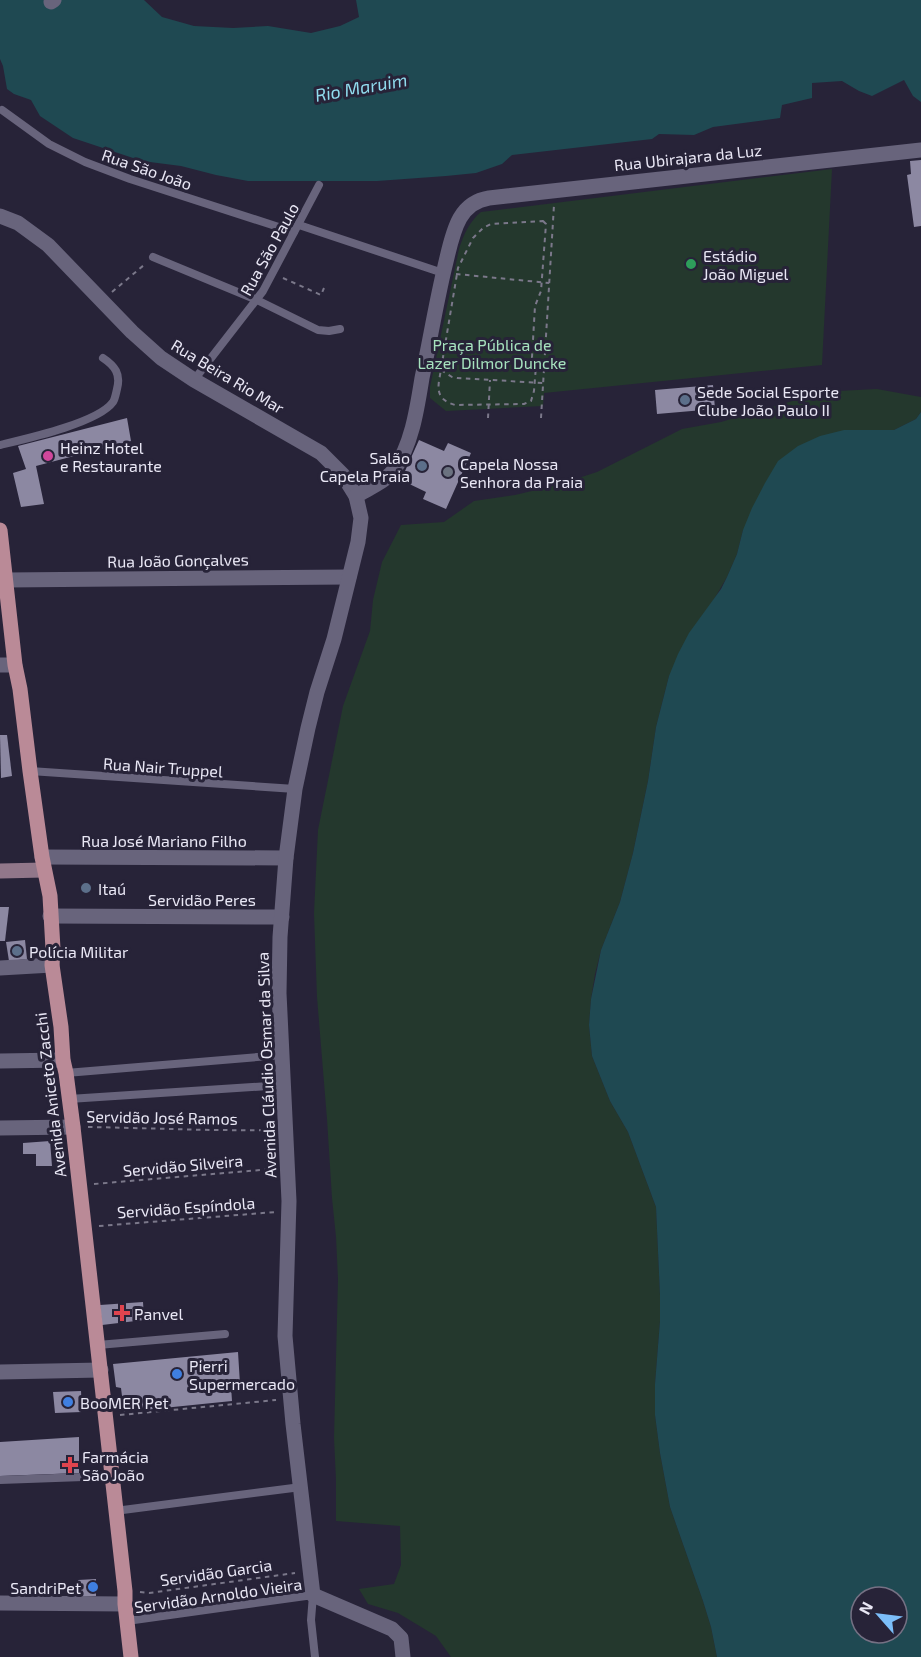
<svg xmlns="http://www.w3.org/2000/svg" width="921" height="1657" font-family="'Exo 2',sans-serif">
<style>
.green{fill:#24382d}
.water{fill:#1f4952;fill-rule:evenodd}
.building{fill:#8c88a2}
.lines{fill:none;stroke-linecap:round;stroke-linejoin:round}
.path{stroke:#7b788a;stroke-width:2;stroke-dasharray:4.5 4.5;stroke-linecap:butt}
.lane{stroke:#68647c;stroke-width:8}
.street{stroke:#68647c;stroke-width:15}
.secondary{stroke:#91778a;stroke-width:15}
.primary{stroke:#ba8a97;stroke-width:15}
.leisure-dot{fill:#2e9e5b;stroke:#272338;stroke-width:2}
.service-dot{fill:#5c6f8a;stroke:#272338;stroke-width:2}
.hotel-dot{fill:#d1479c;stroke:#272338;stroke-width:2}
.worship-dot{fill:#6b7280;stroke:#272338;stroke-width:2}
.health-dot{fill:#e0444e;stroke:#272338;stroke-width:2}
.shop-dot{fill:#3f7fe0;stroke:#272338;stroke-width:2}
.labels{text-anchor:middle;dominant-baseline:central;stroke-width:6;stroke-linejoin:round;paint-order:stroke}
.street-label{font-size:16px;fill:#e9e7f5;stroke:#272338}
.poi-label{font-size:16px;fill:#e9e7f5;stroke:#272338;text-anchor:start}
.park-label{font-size:16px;fill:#a6e2be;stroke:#272338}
.water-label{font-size:18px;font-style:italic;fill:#90dcee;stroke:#272338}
</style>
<rect width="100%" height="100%" fill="#272338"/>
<g class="green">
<path d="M832,169L822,365L544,393L543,406L446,411L430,398V387L459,249C464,234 469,222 481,212Z"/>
<polygon points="877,389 921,397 921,412 916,419 894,430 743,530 737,554 727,577 669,676 656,727 648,781 633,853 620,902 601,950 595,974 591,999 589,1025 592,1056 610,1101 628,1132 656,1207 660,1295 660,1321 655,1384 655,1415 660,1453 670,1507 703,1601 711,1627 717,1657 451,1657 436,1636 398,1613 368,1604 359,1589 394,1584 401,1565 400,1526 336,1521 336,1480 334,1438 338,1279 336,1237 332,1198 327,1119 317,997 314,913 318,830 343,706 370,631 373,600 382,562 401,525 444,522 474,501 515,495 557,485 597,472 682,429 721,422 799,399 838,391"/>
</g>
<g class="water">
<polygon points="0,0 144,0 162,17 194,26 233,28 268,26 311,33 340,26 359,17 356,0 921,0 921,102 913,96 904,80 872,96 859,91 842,81 812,83 812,98 782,105 780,118 713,127 694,135 659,134 652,139 512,155 502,164 476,173 446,176 377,181 248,181 216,175 181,166 142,161 73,138 40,116 31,100 14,94 7,89 3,66 0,59"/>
<path d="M921,412V1657H717L711,1627L703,1601L670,1507L660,1453L655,1415V1384L660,1321V1295L656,1207L628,1132L610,1101L592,1056L589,1025L591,999L601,950L620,902L633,853L648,781L656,727L669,676L678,654L689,633L721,589L727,577L737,554L743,530L752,508L765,483L778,461L798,446L820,436L844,430H894L916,419ZM861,1597H897V1633H861Z"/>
</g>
<g class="building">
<polygon points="921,160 921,226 914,227 907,175 911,174 910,161"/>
<polygon points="713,385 715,409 657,414 655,390"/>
<polygon points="127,418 131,441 36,466 44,504 21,507 13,473 26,469 18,446"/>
<polygon points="419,440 444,451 448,443 471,453 446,509 423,499 426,492 401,480"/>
<polygon points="0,735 7,735 12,776 1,778"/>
<polygon points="0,907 9,907 5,941 0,941"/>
<polygon points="25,940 27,959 9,961 6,942"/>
<polygon points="50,1141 52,1166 36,1166 36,1154 23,1154 23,1143"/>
<polygon points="143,1302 144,1320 102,1325 100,1305"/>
<polygon points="238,1352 240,1384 231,1386 232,1401 124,1412 121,1388 116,1387 113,1364"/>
<polygon points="81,1391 82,1412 55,1413 53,1392"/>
<polygon points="79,1437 79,1473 0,1476 0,1442"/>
<polygon points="96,1579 96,1596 77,1597 75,1587 78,1586 78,1580"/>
</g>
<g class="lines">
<g class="path">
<path d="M543,221L546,224L541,291L535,306L532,357L536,366L534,391L531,401L524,404L455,405C441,401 437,394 439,381L458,268L473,238L483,228L491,224Z"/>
<polyline points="456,274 549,283"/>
<polyline points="283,278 321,295 324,288"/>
<polyline points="112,292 144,265"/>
<polyline points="441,370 452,377 457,378 543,383"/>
<polyline points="488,418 490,380"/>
<polyline points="541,418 554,205"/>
<path d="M88,1127C149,1128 210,1131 271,1130"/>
<polyline points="94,1184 273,1169"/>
<polyline points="99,1226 276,1212"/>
<polyline points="120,1415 276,1400"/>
<polyline points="140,1592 149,1593 295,1573"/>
</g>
<g class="lane">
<polyline points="2,110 49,144 85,162 130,179 294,232"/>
<polyline points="299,225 443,273"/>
<polyline points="153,257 257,300 318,330 329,331 340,329"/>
<polyline points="194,380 263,291 319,185"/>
<path d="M0,445C25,439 98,423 113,402C115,399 116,393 117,389C121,374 115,366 103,358"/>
<polyline points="30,771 295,789"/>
<polyline points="66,1073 282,1055"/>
<polyline points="69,1099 284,1085"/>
<polyline points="98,1345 225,1334"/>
<polyline points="0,1480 111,1476"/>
<polyline points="115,1511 301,1487"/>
<polyline points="127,1621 313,1595 311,1620 315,1657"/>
</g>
<g class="street">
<polyline points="51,2 54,0"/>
<polyline points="0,216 18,223 48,245 132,332 161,358 194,380 321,453 343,475 356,496"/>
<polyline points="6,580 349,577"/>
<polyline points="0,665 15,665"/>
<polyline points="42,857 286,858"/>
<polyline points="50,916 282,917"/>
<polyline points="0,968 52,965"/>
<polyline points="0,1061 63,1060"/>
<polyline points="0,1128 73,1127"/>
<polyline points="0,1372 101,1370"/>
<polyline points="0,1603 125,1604"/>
<path d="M403,1657L401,1638L392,1629L313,1595L293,1424L285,1336L289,1201L279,993L280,937L286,858L295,789L308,728L317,692L334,639L358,542L361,518L356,496C369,488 385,482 394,470C412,444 417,409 422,378C430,341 436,303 445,266C449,250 452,232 460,218C467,206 476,200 489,198L921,150"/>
</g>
<polyline class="secondary" points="0,871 44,870"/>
<polyline class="primary" points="0,530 15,665 20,689 30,771 42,857 50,896 53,949 52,965 61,1027 63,1060 66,1073 73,1127 125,1591 125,1604 131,1657"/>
</g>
<circle class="leisure-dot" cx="691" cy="264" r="6"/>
<g class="service-dot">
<circle cx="685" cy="400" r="6"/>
<circle cx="422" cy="466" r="6"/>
<circle cx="86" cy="888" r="6"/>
<circle cx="17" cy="951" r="6"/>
</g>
<circle class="hotel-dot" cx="48" cy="456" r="6"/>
<circle class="worship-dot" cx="448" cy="472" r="6"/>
<g class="health-dot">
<path d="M119 1304h6v6h6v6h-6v6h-6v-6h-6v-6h6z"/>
<path d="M67 1456h6v6h6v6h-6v6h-6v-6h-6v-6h6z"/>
</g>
<g class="shop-dot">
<circle cx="177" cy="1374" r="6"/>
<circle cx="68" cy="1402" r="6"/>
<circle cx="93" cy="1587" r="6"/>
</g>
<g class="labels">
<g class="street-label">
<text transform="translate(688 157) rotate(-6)">Rua Ubirajara da Luz</text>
<text transform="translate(147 169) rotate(19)">Rua São João</text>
<text transform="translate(269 249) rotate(-61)">Rua São Paulo</text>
<text transform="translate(228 376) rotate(31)">Rua Beira Rio Mar</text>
<text transform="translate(178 560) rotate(-1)">Rua João Gonçalves</text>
<text transform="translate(163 767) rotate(4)">Rua Nair Truppel</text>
<text x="164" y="840">Rua José Mariano Filho</text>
<text x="202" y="899">Servidão Peres</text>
<text transform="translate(266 1065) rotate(-92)">Avenida Cláudio Osmar da Silva</text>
<text transform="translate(50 1095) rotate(-97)">Avenida Aniceto Zacchi</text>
<text transform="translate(162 1117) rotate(1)">Servidão José Ramos</text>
<text transform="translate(183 1165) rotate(-5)">Servidão Silveira</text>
<text transform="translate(186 1207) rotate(-4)">Servidão Espíndola</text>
<text transform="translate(216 1572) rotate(-8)">Servidão Garcia</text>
<text transform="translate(218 1595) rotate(-8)">Servidão Arnoldo Vieira</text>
</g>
<g class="poi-label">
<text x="703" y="255">Estádio<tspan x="703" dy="18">João Miguel</tspan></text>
<text x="697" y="391">Sede Social Esporte<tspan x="697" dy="18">Clube João Paulo II</tspan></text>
<text x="60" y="447">Heinz Hotel<tspan x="60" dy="18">e Restaurante</tspan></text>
<text x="410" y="457" text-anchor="end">Salão<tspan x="410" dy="18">Capela Praia</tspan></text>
<text x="460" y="463">Capela Nossa<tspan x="460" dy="18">Senhora da Praia</tspan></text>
<text x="98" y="888">Itaú</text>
<text x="29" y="951">Polícia Militar</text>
<text x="134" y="1313">Panvel</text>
<text x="189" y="1365">Pierri<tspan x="189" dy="18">Supermercado</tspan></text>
<text x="80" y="1402">BooMER Pet</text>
<text x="82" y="1456">Farmácia<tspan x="82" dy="18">São João</tspan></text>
<text x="81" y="1587" text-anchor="end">SandriPet</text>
</g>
<g class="park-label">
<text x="492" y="344">Praça Pública de<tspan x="492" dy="18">Lazer Dilmor Duncke</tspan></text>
</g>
<g class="water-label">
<text transform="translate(361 87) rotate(-10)">Rio Maruim</text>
</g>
</g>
<g transform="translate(879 1615) rotate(298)"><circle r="28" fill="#272338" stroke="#757184" stroke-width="1.5"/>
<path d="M0-4.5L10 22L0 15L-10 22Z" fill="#7cbef9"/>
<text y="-9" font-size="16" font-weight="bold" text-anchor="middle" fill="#e9e7f5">N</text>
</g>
</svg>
